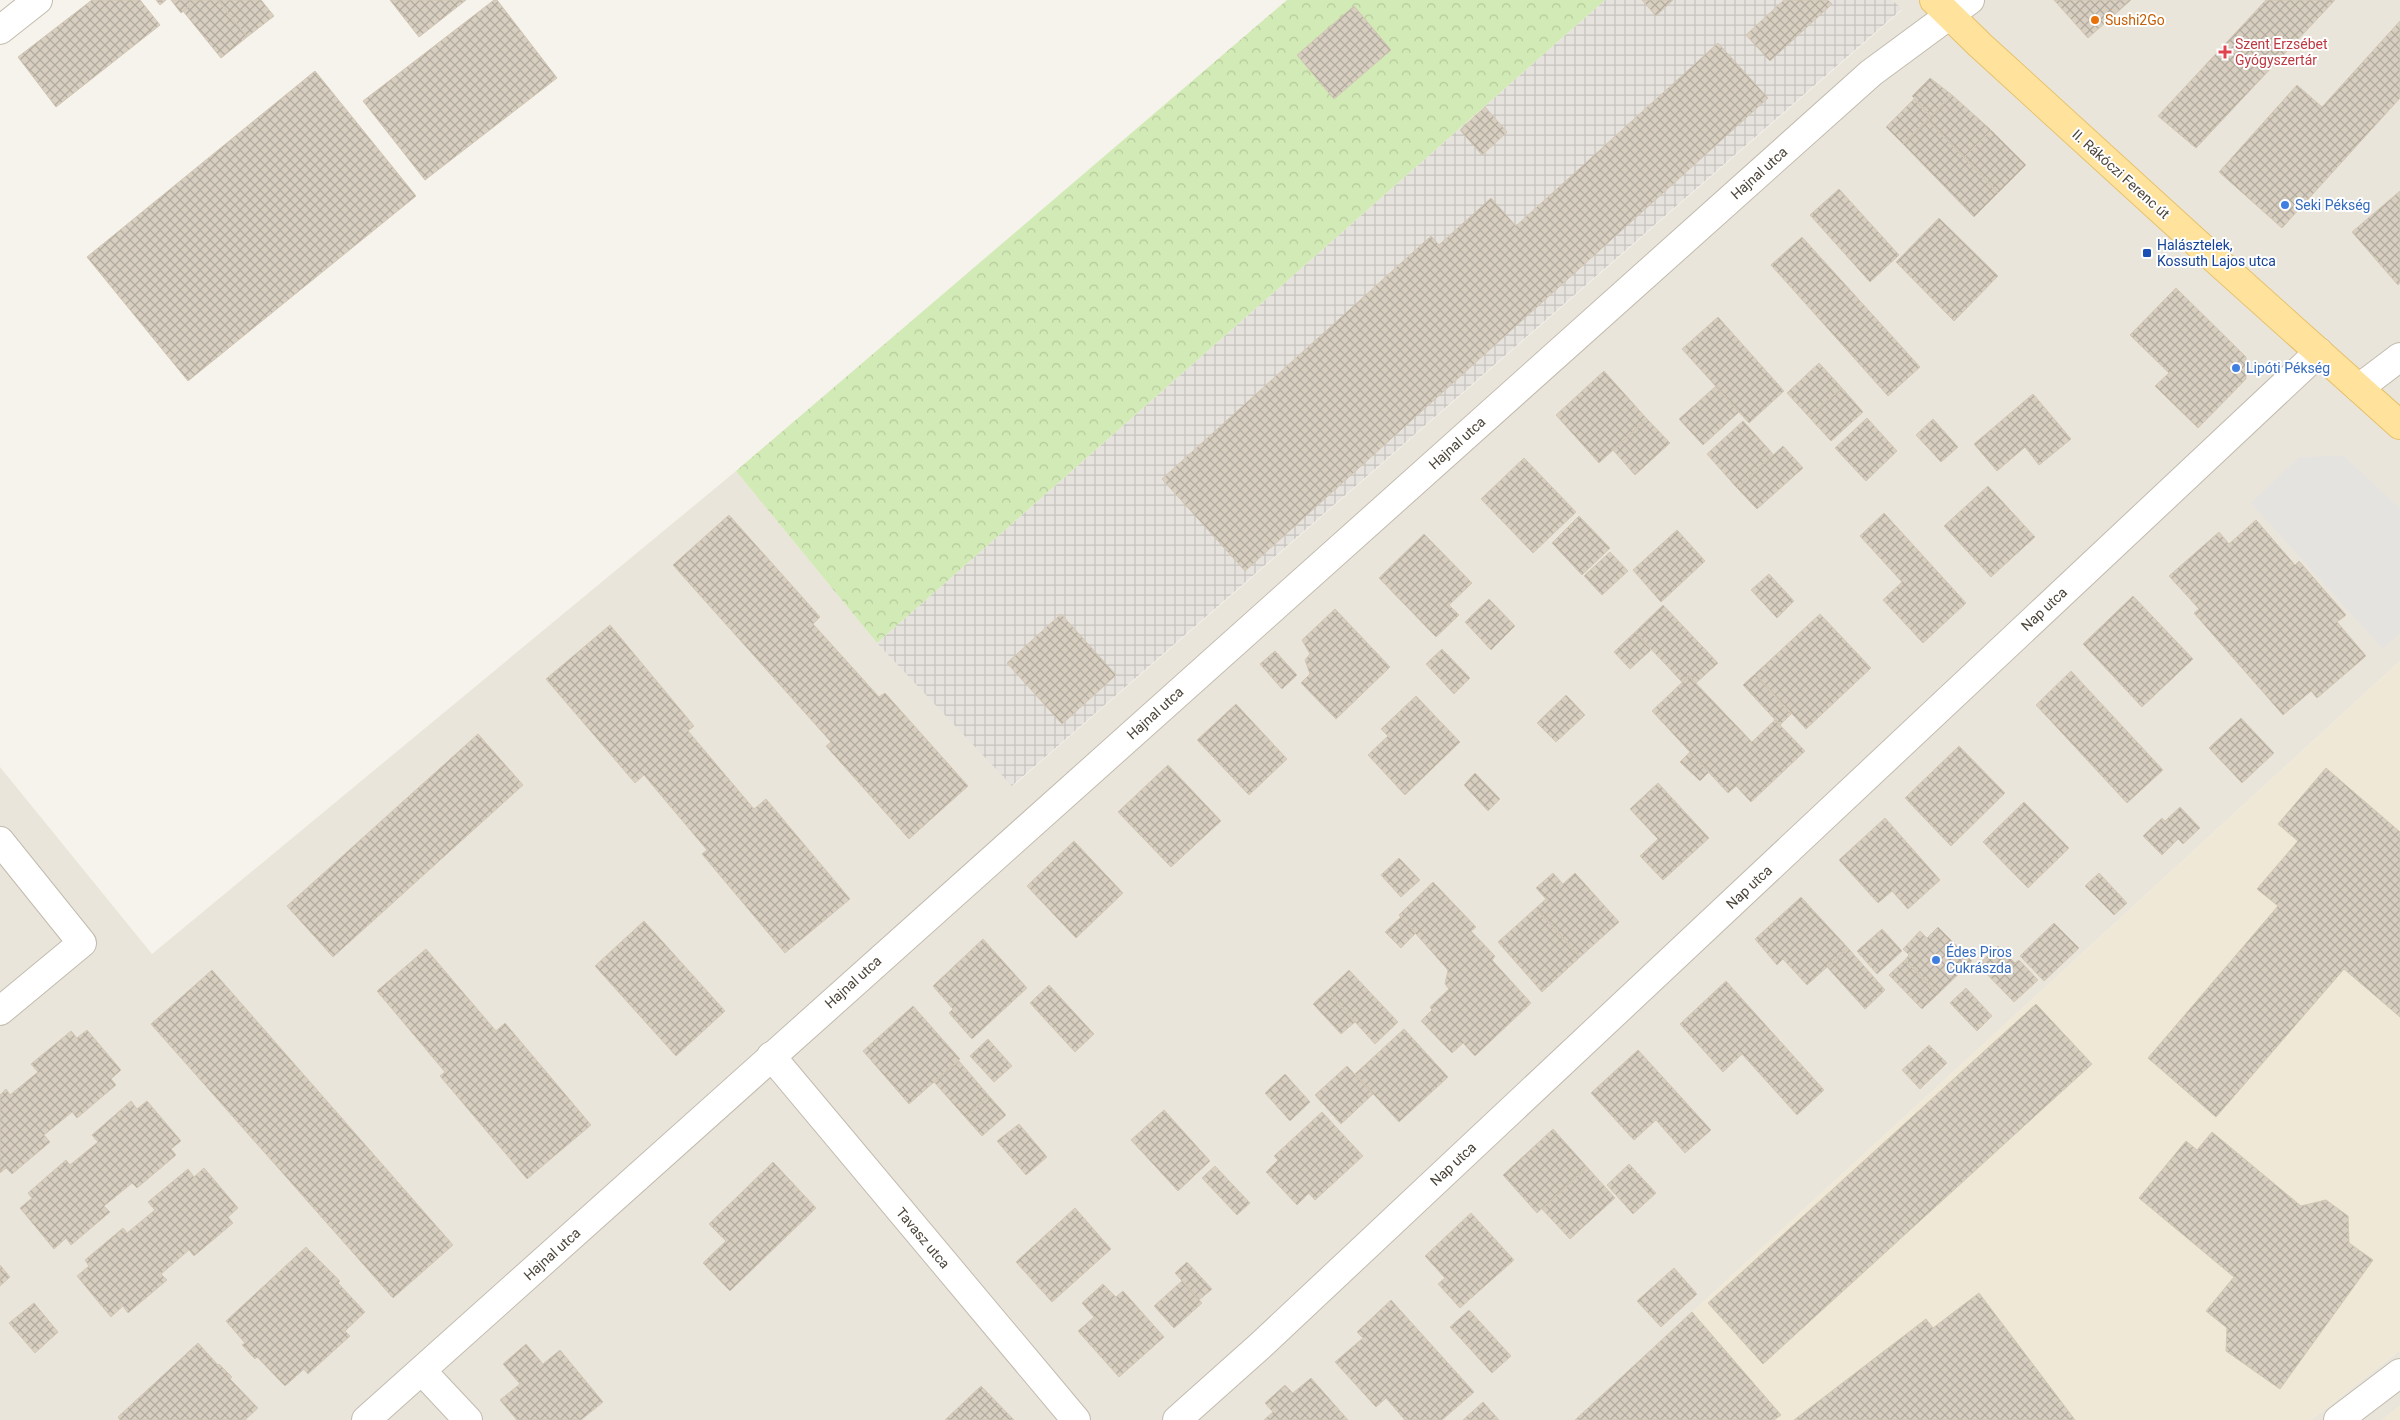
<svg xmlns="http://www.w3.org/2000/svg" width="2400" height="1420" font-family="Roboto,sans-serif">
<style>
.residential{fill:#eae5da}
.industrial{fill:url(#industrial-grid)}
.education{fill:#efe8d6}
.forest{fill:url(#forest-crowns)}
.parking{fill:#e5e3e0}
.building{fill:url(#building-cross-hatch);stroke:#d3c7b4}
.lines{fill:none;stroke-linecap:round;stroke-linejoin:round}
.minor-casing{stroke:#c2bbae;stroke-width:30}
.major-casing{stroke:#e6c16a;stroke-width:30}
.minor{stroke:#fff;stroke-width:28}
.major{stroke:#ffe39c;stroke-width:28}
.food-dot{fill:#e8710a;stroke:#fff;stroke-width:2}
.health-dot{fill:#e0444e;stroke:#fff;stroke-width:2}
.shop-dot{fill:#3f7fe0;stroke:#fff;stroke-width:2}
.transit-dot{fill:#1a4fb4;stroke:#fff;stroke-width:2}
.labels{text-anchor:middle;dominant-baseline:central;stroke-width:4;stroke-linejoin:round;paint-order:stroke}
.food-label{font-size:14px;fill:#c56008;stroke:#fff;text-anchor:start}
.health-label{font-size:14px;fill:#be3a42;stroke:#fff;text-anchor:start}
.street-label{font-size:14px;fill:#4b4439;stroke:#fff}
.shop-label{font-size:14px;fill:#366cbe;stroke:#fff;text-anchor:start}
.transit-label{font-size:14px;fill:#164399;stroke:#fff;text-anchor:start}
</style>
<defs>
<pattern id="industrial-grid" width="8" height="8" patternUnits="userSpaceOnUse" patternTransform="scale(1.25)"><rect width="8" height="8" fill="#e6e2dd"/><path d="M0 4h8M4 0v8" fill="none" stroke="#c7c3be"/></pattern>
<pattern id="forest-crowns" width="20" height="18" patternUnits="userSpaceOnUse" patternTransform="scale(1.25)"><rect width="20" height="18" fill="#d2eab5"/><path d="M2 6a3 3 0 1 1 6 0M12 15a3 3 0 1 1 6 0" fill="none" stroke="#b6ca9c"/></pattern>
<pattern id="building-cross-hatch" width="8" height="8" patternUnits="userSpaceOnUse" patternTransform="scale(1.25)"><rect width="8" height="8" fill="#d8cfc1"/><path d="M0 0l8 8M0 8l8-8" fill="none" stroke="#b1aa9e"/></pattern>
</defs>
<rect width="100%" height="100%" fill="#f6f3ec"/>
<g class="residential">
<polygon points="1892,0 2400,0 2400,661 1575,1420 0,1420 0,767 152,954 736,471 877,643 1013,786 1902,10"/>
<polygon points="2400,1350 2400,1406 2382,1420 2311,1420"/>
</g>
<polygon class="industrial" points="1605,0 1892,0 1902,9 1012,786 877,643"/>
<g class="education">
<polygon points="2400,661 2400,1350 2311,1420 1575,1420"/>
<polygon points="2400,1406 2400,1420 2382,1420"/>
</g>
<polygon class="forest" points="1287,0 1605,0 877,643 736,471"/>
<polygon class="parking" points="2344,456 2400,508 2400,633 2383,649 2251,503 2299,457"/>
<g class="building">
<polygon points="92,0 140,0 160,25 56,107 18,57"/>
<polygon points="156,0 166,0 160,5"/>
<polygon points="171,0 197,0 181,13"/>
<polygon points="197,0 218,0 247,37 221,58 183,11"/>
<polygon points="218,0 261,0 274,16 247,37"/>
<polygon points="390,0 466,0 419,37"/>
<polygon points="494,0 497,0 557,78 425,180 363,101"/>
<polygon points="1642,0 1673,0 1656,16"/>
<polygon points="1784,0 1828,0 1832,4 1770,61 1746,35"/>
<polygon points="2054,0 2131,0 2088,38"/>
<polygon points="2266,0 2335,0 2196,148 2158,116"/>
<polygon points="1354,6 1391,50 1334,99 1297,55"/>
<polygon points="2400,21 2400,98 2282,228 2219,172 2297,85 2322,107"/>
<polygon points="1718,43 1768,98 1245,571 1162,479 1431,236 1439,245 1491,198 1516,226"/>
<polygon points="315,71 416,196 188,381 87,257"/>
<polygon points="1930,78 1952,95 1931,117 1912,96"/>
<polygon points="1952,95 1991,130 1964,157 1928,120"/>
<polygon points="1914,99 1931,117 1903,144 1886,127"/>
<polygon points="1485,107 1507,132 1482,155 1460,130"/>
<polygon points="1928,120 1998,193 1974,217 1903,144"/>
<polygon points="1991,130 2026,165 1998,193 1964,157"/>
<polygon points="1839,189 1899,255 1870,282 1810,215"/>
<polygon points="2400,191 2400,283 2398,285 2352,232"/>
<polygon points="1939,218 1998,276 1954,321 1896,262"/>
<polygon points="1802,237 1920,367 1888,396 1771,265"/>
<polygon points="2176,288 2246,357 2246,379 2198,428 2155,386 2169,373 2130,335"/>
<polygon points="1718,317 1784,391 1749,423 1682,349"/>
<polygon points="1819,363 1842,388 1809,417 1787,393"/>
<polygon points="1604,371 1647,419 1599,463 1556,415"/>
<polygon points="1716,386 1739,412 1703,445 1679,419"/>
<polygon points="1842,388 1863,412 1831,441 1809,417"/>
<polygon points="2033,394 2071,439 2039,465 2025,447 1997,471 1974,444"/>
<polygon points="1867,418 1897,451 1866,481 1835,448"/>
<polygon points="1647,419 1670,443 1635,475 1613,450"/>
<polygon points="1933,419 1958,447 1941,462 1916,435"/>
<polygon points="1743,421 1774,455 1737,488 1707,454"/>
<polygon points="1783,446 1803,468 1757,509 1737,488"/>
<polygon points="1524,458 1576,512 1533,553 1481,499"/>
<polygon points="1988,486 2035,537 1991,577 1944,526"/>
<polygon points="1884,513 1966,603 1923,643 1883,600 1902,582 1860,536"/>
<polygon points="729,515 820,617 813,624 879,697 885,693 968,786 909,839 826,746 831,742 673,565"/>
<polygon points="1579,516 1610,548 1582,575 1552,543"/>
<polygon points="2256,520 2295,565 2299,561 2346,615 2337,622 2366,656 2317,698 2311,691 2283,715 2194,613 2199,609 2169,576 2219,532 2229,544"/>
<polygon points="1677,530 1705,561 1661,602 1633,570"/>
<polygon points="1424,534 1472,583 1449,605 1459,615 1436,637 1379,578"/>
<polygon points="1610,552 1628,571 1602,595 1584,576"/>
<polygon points="1769,574 1794,601 1777,618 1751,590"/>
<polygon points="2133,596 2193,659 2142,707 2083,644"/>
<polygon points="1489,599 1515,626 1491,650 1465,622"/>
<polygon points="1663,605 1718,663 1696,683 1689,676 1682,682 1635,632"/>
<polygon points="1335,609 1390,667 1336,719 1301,683 1310,674 1305,660 1310,654 1302,640"/>
<polygon points="1061,614 1116,675 1062,724 1007,663"/>
<polygon points="1820,614 1871,668 1806,729 1755,674"/>
<polygon points="610,625 694,726 688,731 754,809 766,799 850,899 785,953 702,854 707,850 644,775 635,783 546,679"/>
<polygon points="1635,632 1651,650 1630,669 1614,652"/>
<polygon points="1442,649 1470,678 1454,694 1426,664"/>
<polygon points="1275,651 1297,675 1282,689 1260,664"/>
<polygon points="2071,671 2163,770 2127,803 2036,705"/>
<polygon points="1755,674 1791,714 1780,725 1743,685"/>
<polygon points="1689,676 1752,742 1775,720 1805,751 1751,802 1736,786 1728,793 1652,711"/>
<polygon points="1566,695 1585,715 1556,742 1537,723"/>
<polygon points="1416,696 1460,742 1405,795 1368,755 1388,736 1381,729"/>
<polygon points="1236,704 1287,759 1249,795 1197,740"/>
<polygon points="2241,718 2274,753 2242,783 2209,748"/>
<polygon points="478,734 523,785 333,957 287,906"/>
<polygon points="1959,746 2005,793 1951,846 1905,798"/>
<polygon points="1690,752 1709,772 1700,781 1680,762"/>
<polygon points="1168,765 1221,821 1171,867 1118,812"/>
<polygon points="2326,768 2400,832 2400,1017 2344,969 2216,1117 2148,1058 2278,906 2257,889 2298,841 2278,824"/>
<polygon points="1475,773 1500,799 1488,811 1464,785"/>
<polygon points="1658,783 1709,838 1663,880 1640,856 1658,839 1630,809"/>
<polygon points="2024,802 2069,848 2028,888 1983,842"/>
<polygon points="2180,807 2200,828 2183,844 2178,839 2162,855 2143,836 2162,818 2165,821"/>
<polygon points="1885,818 1940,880 1908,909 1892,891 1878,903 1839,860"/>
<polygon points="1074,841 1123,893 1076,938 1027,886"/>
<polygon points="1399,858 1420,880 1401,897 1381,875"/>
<polygon points="1553,873 1563,884 1575,873 1619,922 1580,957 1536,908 1546,899 1536,888"/>
<polygon points="2099,873 2127,903 2114,915 2085,886"/>
<polygon points="1433,882 1476,927 1471,931 1495,956 1492,960 1531,1003 1475,1056 1463,1043 1452,1053 1421,1021 1432,1010 1430,1007 1449,989 1445,984 1448,970 1399,915"/>
<polygon points="1801,897 1848,948 1807,985 1783,959 1777,965 1755,939"/>
<polygon points="1536,908 1580,957 1542,992 1498,942"/>
<polygon points="1401,917 1416,933 1401,948 1385,932"/>
<polygon points="644,921 725,1011 676,1056 595,966"/>
<polygon points="2054,923 2079,948 2044,981 2020,956"/>
<polygon points="1938,927 1972,961 1938,994 1905,960 1909,955 1903,949 1920,931 1927,938"/>
<polygon points="1882,929 1902,951 1877,974 1857,951"/>
<polygon points="983,939 1027,988 972,1039 949,1013 953,1009 933,986"/>
<polygon points="1998,946 2015,963 2019,960 2038,980 2014,1002 1978,965"/>
<polygon points="1848,948 1885,990 1865,1009 1827,967"/>
<polygon points="426,949 496,1031 505,1023 591,1125 527,1179 440,1076 445,1072 377,991"/>
<polygon points="1905,960 1938,994 1922,1009 1889,975"/>
<polygon points="212,970 453,1245 393,1298 151,1024"/>
<polygon points="1349,970 1398,1022 1375,1044 1327,991"/>
<polygon points="1726,981 1824,1090 1797,1115 1742,1054 1723,1072 1680,1024"/>
<polygon points="1049,985 1094,1034 1075,1052 1030,1003"/>
<polygon points="1966,988 1992,1016 1977,1031 1950,1003"/>
<polygon points="1327,991 1355,1022 1341,1034 1313,1004"/>
<polygon points="2036,1004 2092,1064 1763,1364 1708,1303"/>
<polygon points="913,1006 960,1059 909,1104 863,1051"/>
<polygon points="1404,1029 1448,1077 1399,1122 1355,1074"/>
<polygon points="87,1030 121,1070 111,1079 116,1085 77,1118 72,1112 44,1135 50,1142 12,1174 6,1168 0,1173 0,1095 6,1089 10,1095 38,1072 31,1064 71,1031 77,1038"/>
<polygon points="988,1039 1012,1066 994,1082 970,1056"/>
<polygon points="1929,1045 1947,1063 1920,1089 1902,1070"/>
<polygon points="1638,1050 1711,1130 1685,1153 1656,1120 1634,1140 1591,1093"/>
<polygon points="959,1061 989,1096 965,1117 934,1082"/>
<polygon points="1347,1066 1373,1094 1341,1124 1315,1095"/>
<polygon points="1285,1074 1310,1102 1290,1121 1265,1093"/>
<polygon points="989,1096 1006,1115 982,1136 965,1117"/>
<polygon points="131,1101 137,1109 147,1101 181,1141 171,1149 176,1155 137,1188 132,1183 104,1206 110,1212 71,1245 66,1238 54,1249 20,1208 32,1198 28,1193 66,1160 70,1165 98,1142 92,1135"/>
<polygon points="1164,1110 1210,1161 1178,1191 1131,1140"/>
<polygon points="1322,1112 1363,1156 1315,1200 1309,1193 1297,1205 1266,1172 1278,1160 1274,1156"/>
<polygon points="1019,1124 1047,1157 1026,1175 997,1141"/>
<polygon points="1553,1129 1587,1167 1537,1213 1503,1175"/>
<polygon points="2212,1132 2301,1206 2326,1200 2348,1216 2349,1243 2373,1260 2280,1389 2226,1351 2227,1328 2206,1311 2234,1277 2139,1198 2186,1141 2197,1150"/>
<polygon points="773,1162 816,1208 730,1291 703,1263 726,1241 709,1224"/>
<polygon points="1629,1164 1656,1193 1633,1214 1607,1185"/>
<polygon points="1215,1166 1250,1203 1237,1215 1202,1178"/>
<polygon points="1587,1167 1615,1198 1570,1239 1542,1209"/>
<polygon points="204,1168 238,1208 228,1217 233,1223 194,1256 189,1250 161,1274 167,1280 128,1313 123,1306 111,1317 77,1276 89,1266 85,1260 123,1228 127,1233 155,1210 148,1202 188,1169 194,1177"/>
<polygon points="1075,1208 1111,1249 1052,1302 1016,1262"/>
<polygon points="1471,1213 1514,1260 1460,1308 1438,1284 1445,1278 1425,1256"/>
<polygon points="306,1247 340,1281 338,1283 365,1312 345,1331 350,1336 308,1374 304,1369 285,1386 257,1357 255,1359 242,1345 245,1343 226,1321"/>
<polygon points="1187,1262 1212,1289 1199,1300 1175,1273"/>
<polygon points="0,1265 10,1277 0,1286"/>
<polygon points="1674,1268 1697,1294 1661,1327 1637,1301"/>
<polygon points="1182,1281 1202,1303 1174,1328 1154,1306"/>
<polygon points="1103,1284 1116,1297 1123,1291 1164,1337 1119,1377 1078,1331 1094,1317 1082,1303"/>
<polygon points="1979,1293 2075,1420 1794,1420 1926,1319 1933,1328"/>
<polygon points="1391,1300 1474,1392 1442,1420 1405,1420 1386,1398 1376,1407 1335,1362 1363,1338 1357,1332"/>
<polygon points="34,1303 58,1332 35,1353 9,1323"/>
<polygon points="1469,1310 1511,1356 1492,1373 1450,1327"/>
<polygon points="1692,1312 1781,1415 1774,1420 1575,1420"/>
<polygon points="198,1343 218,1365 219,1364 232,1377 230,1379 258,1408 245,1420 120,1420 118,1417"/>
<polygon points="526,1344 543,1364 560,1350 603,1402 581,1420 517,1420 500,1400 520,1384 503,1364"/>
<polygon points="1311,1378 1348,1420 1264,1420 1273,1412 1265,1403 1285,1385 1293,1393"/>
<polygon points="981,1386 1014,1420 945,1420"/>
<polygon points="1483,1402 1499,1420 1463,1420"/>
</g>
<g class="lines">
<g class="minor-casing">
<g id="minor">
<polyline points="0,30 38,0"/>
<polyline points="2359,388 2400,357"/>
<polyline points="0,841 82,943 0,1011"/>
<polyline points="771,1056 1076,1420"/>
<polyline points="422,1371 468,1420"/>
<polyline points="366,1420 1871,73 1970,0"/>
<polyline points="1177,1420 1261,1345 2319,352"/>
<polyline points="2338,1420 2400,1373"/>
</g>
</g>
<g class="major-casing">
<polyline id="major" points="1934,0 1980,45 2197,243 2400,425"/>
</g>
<use href="#minor" class="minor"/>
<use href="#major" class="major"/>
</g>
<circle class="food-dot" cx="2095" cy="20" r="5"/>
<path class="health-dot" d="M2222.5 44.5h5v5h5v5h-5v5h-5v-5h-5v-5h5z"/>
<g class="shop-dot">
<circle cx="2285" cy="205" r="5"/>
<circle cx="2236" cy="368" r="5"/>
<circle cx="1936" cy="960" r="5"/>
</g>
<rect class="transit-dot" x="2142" y="248" width="10" height="10" rx="2.5"/>
<g class="labels">
<g class="food-label">
<text x="2105" y="20">Sushi2Go</text>
</g>
<g class="health-label">
<text x="2235" y="44">Szent Erzsébet<tspan x="2235" dy="16">Gyógyszertár</tspan></text>
</g>
<g class="street-label">
<text transform="translate(1759 173) rotate(-42)">Hajnal utca</text>
<text transform="translate(2121 174) rotate(42)">II. Rákóczi Ferenc út</text>
<text transform="translate(1457 443) rotate(-42)">Hajnal utca</text>
<text transform="translate(2044 609) rotate(-43)">Nap utca</text>
<text transform="translate(1155 713) rotate(-42)">Hajnal utca</text>
<text transform="translate(1749 887) rotate(-43)">Nap utca</text>
<text transform="translate(853 982) rotate(-42)">Hajnal utca</text>
<text transform="translate(1453 1164) rotate(-43)">Nap utca</text>
<text transform="translate(923 1238) rotate(50)">Tavasz utca</text>
<text transform="translate(552 1254) rotate(-42)">Hajnal utca</text>
</g>
<g class="shop-label">
<text x="2295" y="205">Seki Pékség</text>
<text x="2246" y="368">Lipóti Pékség</text>
<text x="1946" y="952">Édes Piros<tspan x="1946" dy="16">Cukrászda</tspan></text>
</g>
<g class="transit-label">
<text x="2157" y="245">Halásztelek,<tspan x="2157" dy="16">Kossuth Lajos utca</tspan></text>
</g>
</g>
</svg>
